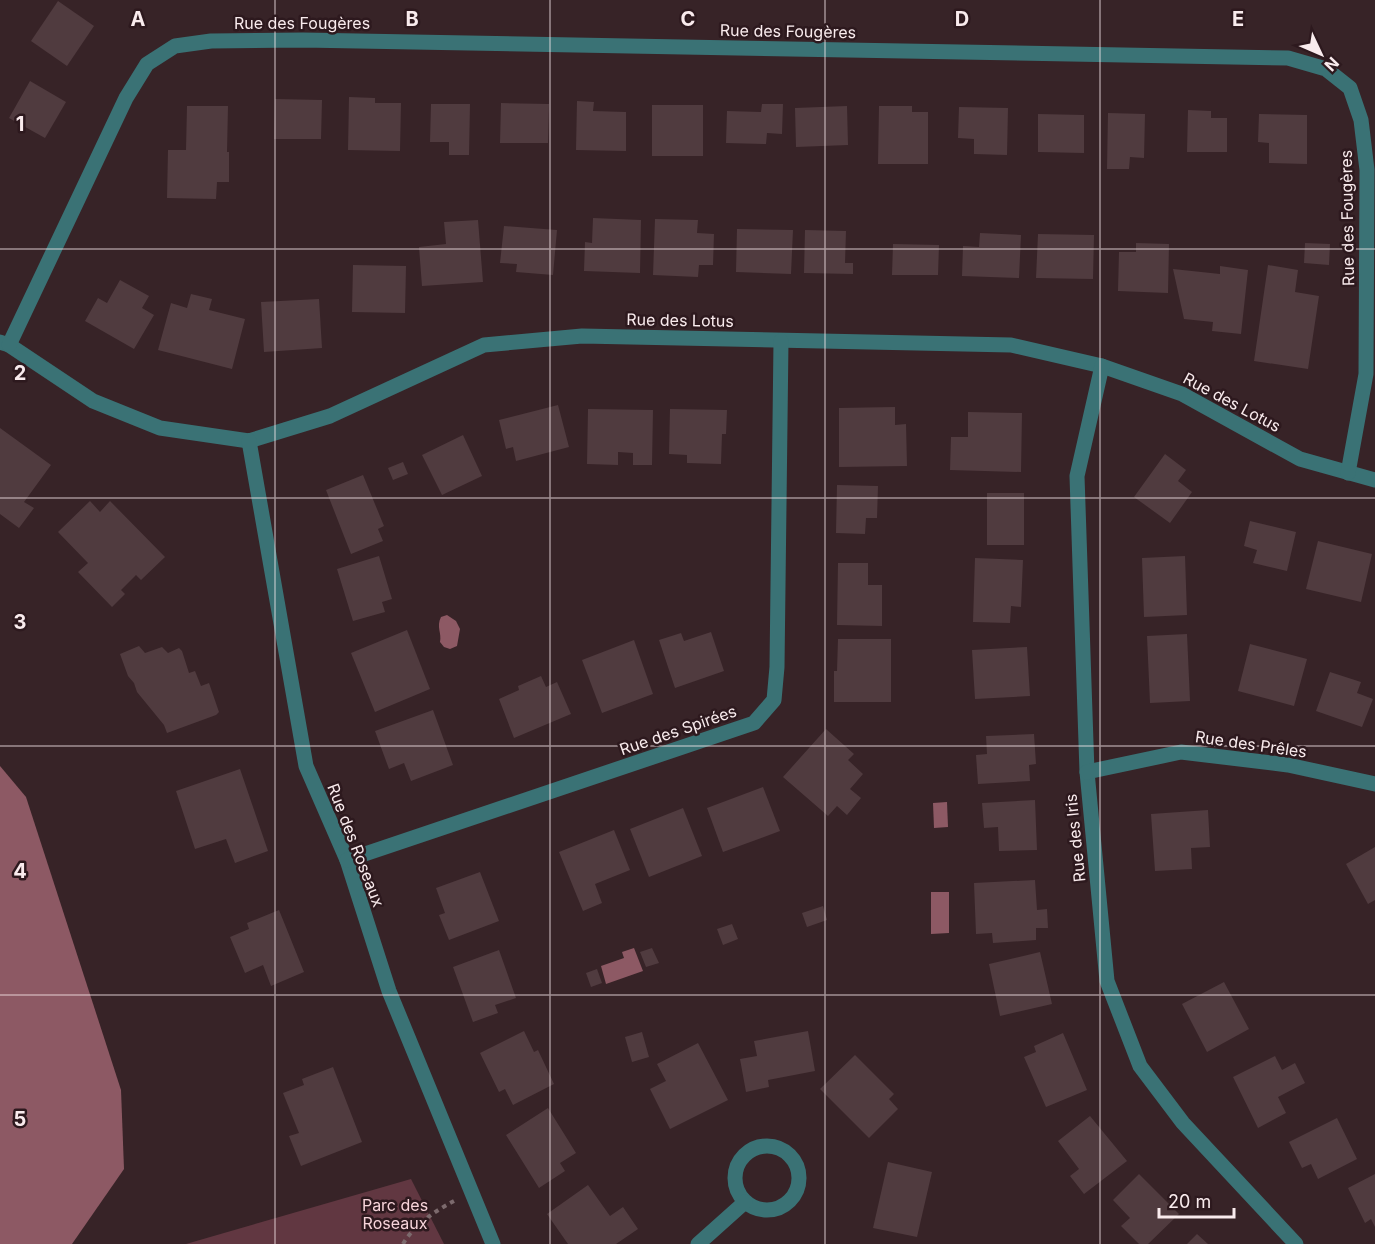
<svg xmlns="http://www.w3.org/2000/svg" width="1375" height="1244" font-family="Inter,sans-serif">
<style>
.green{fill:#613741}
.water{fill:#8d5964}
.building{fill:#503b3f}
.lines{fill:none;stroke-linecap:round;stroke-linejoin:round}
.path{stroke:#7c6a6d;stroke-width:4;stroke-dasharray:4.5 4.5;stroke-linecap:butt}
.minor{stroke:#3a7275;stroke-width:15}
.grid{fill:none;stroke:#f9ebed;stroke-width:1.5;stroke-opacity:0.55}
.labels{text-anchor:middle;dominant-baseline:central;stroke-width:5;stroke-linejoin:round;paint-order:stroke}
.street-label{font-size:16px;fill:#f9ebed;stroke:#2d191e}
.park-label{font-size:16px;fill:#f7d4da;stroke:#2d191e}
.grid-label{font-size:20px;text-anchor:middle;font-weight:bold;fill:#f9ebed;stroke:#2d191e;stroke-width:5;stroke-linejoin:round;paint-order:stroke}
</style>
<rect width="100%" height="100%" fill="#372327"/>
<polygon class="green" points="411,1179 444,1244 186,1244"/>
<g class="water">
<path d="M447,615L456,621L460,629L457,646L450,649L444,647L440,642C442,633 436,627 441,617Z"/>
<polygon points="0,766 26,797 121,1090 124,1169 72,1244 0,1244"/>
<polygon points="947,802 948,827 934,828 933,803"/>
<polygon points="931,892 949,892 949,933 931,934"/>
<polygon points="634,948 643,971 606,984 601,966 624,958 622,952"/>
</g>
<g class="building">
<polygon points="58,1 94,26 67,66 31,41"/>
<polygon points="30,81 66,102 45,138 9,118"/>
<polygon points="349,97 375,98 375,103 401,103 400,151 348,150"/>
<polygon points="275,99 322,100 321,139 274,139"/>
<polygon points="577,101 594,102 593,111 626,112 626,151 576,150"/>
<polygon points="501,103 549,104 548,143 500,143"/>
<polygon points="431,104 470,104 469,155 449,155 449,142 430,142"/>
<polygon points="762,104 783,104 782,134 767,133 766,144 726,143 727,111 761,112"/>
<rect x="652" y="105" width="51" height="51"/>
<polygon points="187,106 228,106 227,152 229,152 229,182 217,182 216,199 167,198 168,150 186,150"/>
<polygon points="847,106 848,145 796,147 795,108"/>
<polygon points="879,106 912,106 912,112 928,112 928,164 878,164"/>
<polygon points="959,107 1008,108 1007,155 974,154 974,139 958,138"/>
<polygon points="1188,110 1211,111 1211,118 1227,118 1227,152 1187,152"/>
<polygon points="1108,113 1145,114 1144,158 1130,157 1129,169 1107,169"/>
<polygon points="1038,114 1084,115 1084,153 1038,152"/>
<polygon points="1259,114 1307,115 1307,164 1269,163 1269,143 1258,142"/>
<polygon points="593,218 641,220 640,273 584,271 585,242 592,243"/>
<polygon points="655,219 698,220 697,233 714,234 713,265 699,265 698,277 653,275"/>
<polygon points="478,220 483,282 422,286 419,247 446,244 444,222"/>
<polygon points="504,226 557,230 553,275 516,272 517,264 500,263"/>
<polygon points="737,229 793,230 791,274 736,272"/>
<polygon points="805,230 846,231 845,263 853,263 853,274 804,273"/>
<polygon points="980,233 1021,235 1019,278 962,276 963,246 979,247"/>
<polygon points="1038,234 1094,235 1093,279 1036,278"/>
<polygon points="1136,243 1169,244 1168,293 1118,291 1119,252 1136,252"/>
<polygon points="1305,243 1330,244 1329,265 1304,263"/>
<polygon points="893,244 939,245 938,275 892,275"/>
<polygon points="353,265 406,266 405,313 352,312"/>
<polygon points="1268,265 1298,270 1295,292 1319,296 1308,369 1254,361"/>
<polygon points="1220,266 1248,270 1241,334 1212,331 1213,322 1184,319 1173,269 1220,274"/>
<polygon points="120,280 149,296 142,308 154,315 134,349 85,321 98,298 107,303"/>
<polygon points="191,294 212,299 209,310 245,319 232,369 158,350 171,303 187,308"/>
<polygon points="319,299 322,348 264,352 261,302"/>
<polygon points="558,405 569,447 516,461 513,447 506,449 499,420"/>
<polygon points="895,407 895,425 906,424 907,466 839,467 839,408"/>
<polygon points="588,409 653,410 652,465 633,465 633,453 618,452 618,465 587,464"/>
<polygon points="670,409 727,410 726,434 722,434 721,464 687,463 687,455 669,454"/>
<polygon points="968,412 1022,413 1021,472 950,470 951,437 968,437"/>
<polygon points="0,428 51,465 24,502 34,508 19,528 0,514"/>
<polygon points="463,435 482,476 442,495 422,455"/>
<polygon points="1165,454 1186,470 1178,481 1192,492 1170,523 1134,497"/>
<polygon points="403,462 408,474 393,480 388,468"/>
<polygon points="363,475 384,526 378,529 383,541 351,554 326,490"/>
<polygon points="837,485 878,486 877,518 866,518 865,534 836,533"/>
<rect x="987" y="493" width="37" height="52"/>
<polygon points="90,501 100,512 110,501 165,557 141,580 136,575 121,590 125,594 112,607 78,572 88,563 58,532"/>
<polygon points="1250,521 1296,532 1287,571 1253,563 1257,550 1244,546"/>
<polygon points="1318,541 1372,554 1361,602 1306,589"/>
<polygon points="379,556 392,599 382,602 385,612 353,621 337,569"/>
<polygon points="1185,556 1187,615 1144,617 1142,558"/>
<polygon points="975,558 1023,560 1021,607 1011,606 1010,623 973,622"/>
<polygon points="838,563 868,563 868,585 882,585 882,626 837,625"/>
<polygon points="407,630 430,689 375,712 351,653"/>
<polygon points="711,632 724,671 675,688 659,640 681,633 684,641"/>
<polygon points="1187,634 1190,701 1150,703 1147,636"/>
<polygon points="838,639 891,639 891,702 834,702 834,671 837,671"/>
<polygon points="634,640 653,694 602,713 582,660"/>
<polygon points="1250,644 1307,659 1294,706 1238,691"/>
<polygon points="139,646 145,653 162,647 168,653 179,648 182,651 189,673 195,671 201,686 209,683 219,712 216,715 167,733 164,725 137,692 134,683 128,676 120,654"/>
<polygon points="1027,647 1030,696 975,699 972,650"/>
<polygon points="1330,672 1361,682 1357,693 1373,699 1362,727 1316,711"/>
<polygon points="541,676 546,687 557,682 571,714 514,738 499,699 519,690 518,686"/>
<polygon points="433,710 453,765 411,781 404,763 389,769 375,731"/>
<polygon points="826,729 854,754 848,760 863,774 850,789 861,798 847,815 837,806 828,816 783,777"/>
<polygon points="1034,734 1036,764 1029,765 1030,781 978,784 976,755 987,754 986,736"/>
<polygon points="240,769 268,851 235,863 226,839 195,849 176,791"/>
<polygon points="763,787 780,831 723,852 707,808"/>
<polygon points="1035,800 1037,850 999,851 998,827 984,828 982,803"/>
<polygon points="683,808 702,856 649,877 630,829"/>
<polygon points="1208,810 1210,847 1191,848 1192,869 1155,871 1151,814"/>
<polygon points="614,830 630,870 595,884 602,903 583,911 559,852"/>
<polygon points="1375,847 1375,900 1368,904 1346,864"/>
<polygon points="480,872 499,921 449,940 439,915 445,913 436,888"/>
<polygon points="1035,880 1037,910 1047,909 1048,928 1036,928 1036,940 993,943 992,933 976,934 974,883"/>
<polygon points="823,906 827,920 807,927 802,913"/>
<polygon points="279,910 304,972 271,986 263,965 245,973 230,937 249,929 247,923"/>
<polygon points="732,924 738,939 723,945 717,929"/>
<polygon points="652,948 659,963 646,967 640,952"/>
<polygon points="499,950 516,998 495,1005 498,1013 473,1022 453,967"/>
<polygon points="1040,952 1052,1004 1000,1016 989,964"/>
<polygon points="597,969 602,983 591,987 586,973"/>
<polygon points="1224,982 1249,1029 1207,1052 1182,1004"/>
<polygon points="524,1031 534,1052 538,1050 554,1084 513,1105 505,1089 499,1092 480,1053"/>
<polygon points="808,1031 815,1071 768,1080 769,1087 746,1092 740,1059 757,1056 754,1041"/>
<polygon points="642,1032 649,1057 632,1062 625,1037"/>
<polygon points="1063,1033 1087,1090 1046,1107 1024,1057 1036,1052 1034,1046"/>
<polygon points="698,1043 728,1100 670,1129 650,1089 666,1081 657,1064"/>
<polygon points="855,1055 894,1094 889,1099 898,1109 869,1138 820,1089"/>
<polygon points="1275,1056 1282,1070 1295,1063 1305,1083 1278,1097 1286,1113 1258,1128 1233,1077"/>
<polygon points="333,1067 362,1142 301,1166 289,1136 299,1133 283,1093 304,1085 302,1079"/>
<polygon points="548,1108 576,1153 560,1163 565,1171 539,1188 506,1135"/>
<polygon points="1090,1116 1127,1161 1084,1194 1070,1176 1079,1169 1058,1141"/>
<polygon points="1337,1118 1357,1159 1318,1179 1311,1164 1302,1168 1289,1142"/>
<polygon points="888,1162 932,1172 917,1237 873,1228"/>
<polygon points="1139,1174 1179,1214 1148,1244 1139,1244 1121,1226 1130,1218 1113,1200"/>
<polygon points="1375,1174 1375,1227 1371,1219 1365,1223 1348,1188"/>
<polygon points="588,1185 610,1216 623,1207 638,1229 616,1244 568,1244 547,1214"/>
<polygon points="1197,1234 1208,1244 1187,1244"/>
</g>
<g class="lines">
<path class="path" d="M403,1244C414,1225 435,1211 454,1201"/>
<g class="minor">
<polyline points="0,342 9,345 93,401 160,428 249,441 330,416 484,345 582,336 1011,345 1102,366 1182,394 1300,459 1375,480"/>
<polyline points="9,345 126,98 147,64 175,46 211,41 303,40 1288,58 1326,69 1350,88 1361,120 1367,170 1366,374 1348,473"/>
<polyline points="1102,366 1077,476 1087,772 1107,981 1140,1066 1183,1123 1296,1244"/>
<polyline points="249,441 306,766 347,860 389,991 493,1244"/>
<polyline points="1087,772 1181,752 1288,765 1375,784"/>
<polyline points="347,860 754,723 774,700 777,667 781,341"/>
<circle cx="767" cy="1178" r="32"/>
<polyline points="698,1244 745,1202"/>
</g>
</g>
<path class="grid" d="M275,0V1244M550,0V1244M825,0V1244M1100,0V1244M0,249H1375M0,498H1375M0,746H1375M0,995H1375"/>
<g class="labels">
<g class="street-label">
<text x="302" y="23">Rue des Fougères</text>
<text transform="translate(788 31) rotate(1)">Rue des Fougères</text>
<text transform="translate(1347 218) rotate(-91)">Rue des Fougères</text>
<text transform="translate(680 320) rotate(1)">Rue des Lotus</text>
<text transform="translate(1232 402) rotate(28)">Rue des Lotus</text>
<text transform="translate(678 730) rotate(-19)">Rue des Spirées</text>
<text transform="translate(1251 744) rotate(8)">Rue des Prêles</text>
<text transform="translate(1075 838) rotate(-96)">Rue des Iris</text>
<text transform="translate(356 845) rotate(69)">Rue des Roseaux</text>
</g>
<g class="park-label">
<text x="395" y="1205">Parc des<tspan x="395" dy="18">Roseaux</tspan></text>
</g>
</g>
<g class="grid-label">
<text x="138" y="26">A</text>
<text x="412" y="26">B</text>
<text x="688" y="26">C</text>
<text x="962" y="26">D</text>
<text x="1238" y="26">E</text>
<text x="20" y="131">1</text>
<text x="20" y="380">2</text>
<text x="20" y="629">3</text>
<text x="20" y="878">4</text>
<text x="20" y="1126">5</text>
</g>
<g transform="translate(1321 54) rotate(134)" stroke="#2d191e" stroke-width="4.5" paint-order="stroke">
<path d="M0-4.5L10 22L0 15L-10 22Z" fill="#f9ebed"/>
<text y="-9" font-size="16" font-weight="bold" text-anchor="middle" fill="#f9ebed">N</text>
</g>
<path d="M1159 1208v9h75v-9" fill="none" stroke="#f9ebed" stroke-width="3"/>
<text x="1168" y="1208" font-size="18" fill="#f9ebed" stroke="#2d191e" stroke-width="4.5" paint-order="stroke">20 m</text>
</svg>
